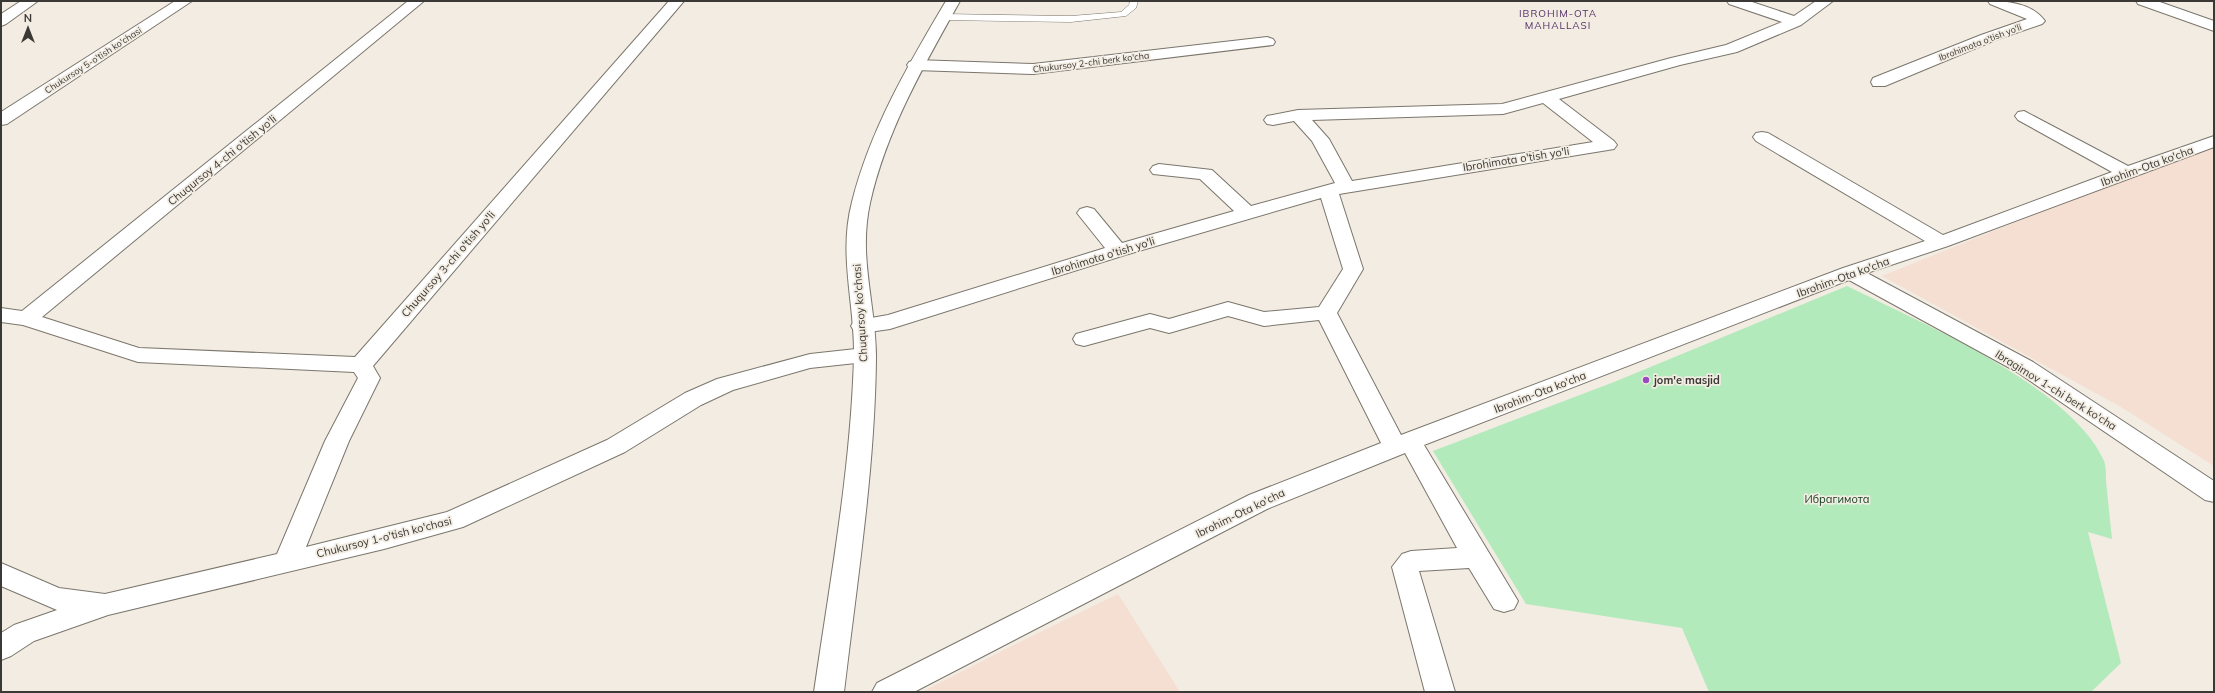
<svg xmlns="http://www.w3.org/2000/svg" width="2215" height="693" font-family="Mulish,sans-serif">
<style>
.industrial{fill:#f5ded2}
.green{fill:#b3eabc}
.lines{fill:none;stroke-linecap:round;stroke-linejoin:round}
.service-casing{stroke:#7b766c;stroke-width:1}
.minor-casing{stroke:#7b766c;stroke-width:2}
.tertiary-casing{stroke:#7b766c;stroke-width:2}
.service{fill:#fff;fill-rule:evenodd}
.minor{fill:#fff;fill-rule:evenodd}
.tertiary{fill:#fff;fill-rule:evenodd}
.poi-dot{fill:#974dc0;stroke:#f2ece2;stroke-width:1.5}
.labels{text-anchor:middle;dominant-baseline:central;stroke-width:3.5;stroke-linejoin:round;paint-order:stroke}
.far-street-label{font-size:9px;fill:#3b3935;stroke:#f2ece2}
.far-neighbourhood-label{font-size:10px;letter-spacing:1px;fill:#522f67;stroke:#f2ece2}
.street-label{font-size:11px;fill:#3b3935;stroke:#f2ece2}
.poi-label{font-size:11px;font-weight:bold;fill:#3b3935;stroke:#f2ece2;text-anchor:start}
.park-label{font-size:11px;fill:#0b3a19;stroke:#f2ece2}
</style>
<rect width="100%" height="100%" fill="#f2ece2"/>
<g class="industrial">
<polygon points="2214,142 2214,466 2121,407 1882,276"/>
<polygon points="1118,594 1180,692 922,692 1012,646"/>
</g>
<path class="green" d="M1847,286C1919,322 2071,386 2104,461C2106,466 2106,475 2106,481C2108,501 2110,520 2112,539L2088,532L2121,663L2091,692H1709L1682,628L1526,604L1433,451L1614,382Z"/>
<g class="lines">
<g class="service-casing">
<polygon id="service" points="1130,1 1138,1 1136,8 1126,16 1071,22 943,20 939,17 943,14 1071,16 1121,12 1129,5"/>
</g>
<g class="minor-casing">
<g id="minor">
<polygon points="21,1 38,1 6,24 1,26 1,14"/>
<polygon points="175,1 192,1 7,124 1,125 1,112"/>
<polygon points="408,1 424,1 42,317 139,348 355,357 669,1 684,1 373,366 380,378 349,441 306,547 447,512 607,440 685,393 717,379 810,354 865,348 873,350 876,355 873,360 865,362 810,368 733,390 701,405 625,452 463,527 384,549 108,615 34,641 11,656 1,660 1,633 14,625 57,610 1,586 1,563 59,588 105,594 277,554 325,441 358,378 354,372 138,362 23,325 1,322 1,308 22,311"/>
<path d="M1727,1H1749L1794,16L1816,1H1833L1801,25L1737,52L1680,65L1559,99L1614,141L1617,145L1614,149L1339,194L1363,269L1337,313L1401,435L1843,268L1925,241L1756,141L1753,137L1756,133L1762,132L1768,133L1943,235L2112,172L2018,120L2015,116L2018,112L2024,111L2128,166L2214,136V147L1948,246L1867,273L2033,362L2214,481V502L2205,500L2017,372L1849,280L1424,445L1518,601L1514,609L1504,612L1494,609L1469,568L1419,571L1455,692H1425L1392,567L1402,554L1411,551L1457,548L1405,453L1267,509L914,692H872L877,683L1249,495L1381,443L1319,320L1264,326L1228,316L1169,333L1150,328L1084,346L1076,344L1073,339L1076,334L1150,314L1169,319L1228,302L1264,312L1319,307L1343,269L1321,198L1125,255L890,329L862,333L854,331L851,326L854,321L888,315L1105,248L1077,213L1080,209L1087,207L1094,209L1122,243L1234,211L1200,179L1153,174L1150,170L1153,166L1159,164L1212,170L1251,206L1335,183L1312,141L1294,121L1273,125L1267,124L1264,120L1267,116L1298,110L1502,104L1671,58L1726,45L1782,22L1729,4ZM1543,103L1593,142L1352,181L1329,139L1312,120L1503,114Z"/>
<path d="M1988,1C2007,1 2032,3 2045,21L2042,24L1993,41L1885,86H1873L1871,82L1873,78L1981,35L2027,19L1990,4Z"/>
<polygon points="2136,1 2157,1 2214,21 2214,31 2138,4"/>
<polygon points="1267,37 1273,39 1275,42 1273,45 1033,74 915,70 909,68 907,65 909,62 915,60 1033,64"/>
</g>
</g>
<g class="tertiary-casing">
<path id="tertiary" d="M946,1H960C924,65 886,131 870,203C858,258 876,304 876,357C875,469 857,581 844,692H814C830,581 851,469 854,356C855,304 838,255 852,202C870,130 908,65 946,1Z"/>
</g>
<use href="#service" class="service"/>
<use href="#minor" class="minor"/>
<use href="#tertiary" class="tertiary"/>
</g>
<circle class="poi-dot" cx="1646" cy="380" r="4"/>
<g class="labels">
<g class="far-street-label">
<text transform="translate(1980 42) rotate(-21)">Ibrohimota o'tish yo'li</text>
<text transform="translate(93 60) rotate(-33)">Chukursoy 5-o'tish ko'chasi</text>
<text transform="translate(1091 62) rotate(-7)">Chukursoy 2-chi berk ko'cha</text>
</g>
<g class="far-neighbourhood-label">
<text x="1558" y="13">IBROHIM-OTA<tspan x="1558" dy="12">MAHALLASI</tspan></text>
</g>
<g class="street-label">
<text transform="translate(1516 159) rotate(-9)">Ibrohimota o'tish yo'li</text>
<text transform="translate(222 160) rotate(-39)">Chuqursoy 4-chi o'tish yo'li</text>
<text transform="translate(2147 166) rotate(-20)">Ibrohim-Ota ko'cha</text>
<text transform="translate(1103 256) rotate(-17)">Ibrohimota o'tish yo'li</text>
<text transform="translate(448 264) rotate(-49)">Chuqursoy 3-chi o'tish yo'li</text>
<text transform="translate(1843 277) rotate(-20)">Ibrohim-Ota ko'cha</text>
<text transform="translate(860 313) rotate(-94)">Chuqursoy ko'chasi</text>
<text transform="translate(2056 390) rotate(32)">Ibragimov 1-chi berk ko'cha</text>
<text transform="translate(1540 392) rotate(-21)">Ibrohim-Ota ko'cha</text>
<text transform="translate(1240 513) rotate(-26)">Ibrohim-Ota ko'cha</text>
<text transform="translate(384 537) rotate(-14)">Chukursoy 1-o'tish ko'chasi</text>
</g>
<g class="poi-label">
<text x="1654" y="380">jom'e masjid</text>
</g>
<g class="park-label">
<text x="1837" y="499">Ибрагимота</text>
</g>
</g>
<rect width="2215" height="693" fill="none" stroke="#3b3935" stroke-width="4"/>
<g transform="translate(28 28)" stroke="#f2ece2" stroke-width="3" paint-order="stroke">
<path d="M0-3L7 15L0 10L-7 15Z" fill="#3b3935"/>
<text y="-6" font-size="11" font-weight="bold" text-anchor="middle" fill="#3b3935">N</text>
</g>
</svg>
